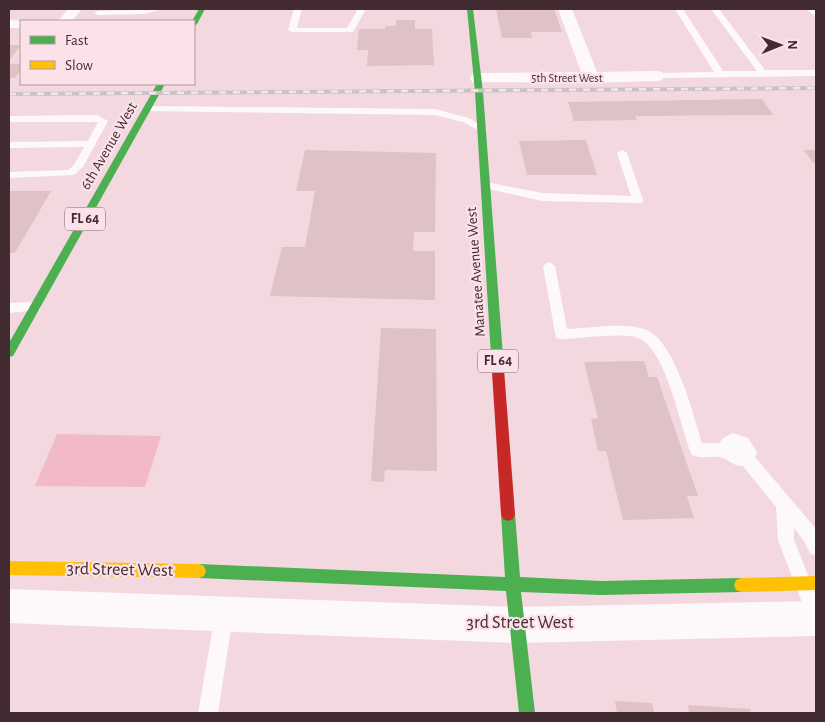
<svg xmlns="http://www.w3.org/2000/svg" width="825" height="722" font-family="'Alegreya Sans',sans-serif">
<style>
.green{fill:#f2bac9}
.building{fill:#dec2c6}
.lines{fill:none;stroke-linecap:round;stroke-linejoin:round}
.lane{fill:#fdf9fa;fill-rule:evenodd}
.street{fill:#fdf9fa;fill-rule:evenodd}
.fast{fill:#4caf50;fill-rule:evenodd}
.slow{fill:#ffc107;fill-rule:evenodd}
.jam{fill:#c62828;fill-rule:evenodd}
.rail-casing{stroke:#cac3c5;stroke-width:4}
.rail{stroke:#fbe1e8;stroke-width:2.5;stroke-dasharray:7;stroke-linecap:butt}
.labels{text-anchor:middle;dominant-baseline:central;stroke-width:4.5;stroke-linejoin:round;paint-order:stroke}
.far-street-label{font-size:12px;fill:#432b32;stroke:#fbe1e8}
.shield{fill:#fbe1e8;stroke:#7a6269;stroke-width:1}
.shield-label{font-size:14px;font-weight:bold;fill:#432b32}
.street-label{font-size:15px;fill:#432b32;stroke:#fbe1e8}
.near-street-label{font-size:18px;fill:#432b32;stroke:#fbe1e8}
</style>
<rect width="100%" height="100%" fill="#f3d8df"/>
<polygon class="green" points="57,434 161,436 145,487 35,486"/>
<g class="building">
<polygon points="496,9 554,9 562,32 531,32 532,38 502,38"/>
<polygon points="396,20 415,20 415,29 432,29 434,65 367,66 368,50 357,50 359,29 385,29 386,26 396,26"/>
<polygon points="9,45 21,45 9,61"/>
<polygon points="9,64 21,64 21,70 15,78 9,78"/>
<polygon points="762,99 773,115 635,116 637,120 574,121 568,102"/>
<polygon points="586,140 597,175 527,175 519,141"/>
<polygon points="305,150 436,153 435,232 414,232 413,251 435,251 435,300 270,296 282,247 305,247 315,191 296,191"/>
<polygon points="804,150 816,150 816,163 813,163"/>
<polygon points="9,191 51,191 15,253 9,253"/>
<polygon points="381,328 436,329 437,471 385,470 384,482 371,481"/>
<polygon points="644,361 649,377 657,377 698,496 687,496 694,518 623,520 606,451 598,451 591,419 598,418 584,362"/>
<polygon points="615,701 652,703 654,713 617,713"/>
<polygon points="688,705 750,709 751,713 689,713"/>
</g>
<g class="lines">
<g class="lane">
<polygon points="163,9 144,14 98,15 94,13 98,11"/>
<polygon points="294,9 302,9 297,28 347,28 358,9 366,9 353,32 292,32 288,30"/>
<polygon points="675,9 683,9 723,71 757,71 711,9 719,9 765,70 816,70 816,76 653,78 653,74 656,73 714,72"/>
<polygon points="806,9 814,9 816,11 816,17"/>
<polygon points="148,106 435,109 469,118 487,129 482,132 463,122 435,115 145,111 143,109"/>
<polygon points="97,115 108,121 83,167 74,175 9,178 9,172 68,170 74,165 84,147 9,148 9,142 88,141 98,122 9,122 9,116"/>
<polygon points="622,150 627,153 643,200 642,203 542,201 485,188 480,185 485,182 542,193 631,196 617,153"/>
<path d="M549,262L555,266L567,329C591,328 620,322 644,329C675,339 693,414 702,443H720L722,439L732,433L748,438L757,452L755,457L816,529V556L810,553L804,541L794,528V540L816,595V626L810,623L778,540L776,507L743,466C733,467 728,458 720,457C711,456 701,459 692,455C680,428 667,349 638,338C622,332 579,339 561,339L556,338L543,266Z"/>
<polygon points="35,302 40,304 41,307 40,310 9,313 9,303"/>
<polygon points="224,606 230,609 233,615 218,713 198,713 215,615 218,609"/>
</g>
<g class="street">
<polygon points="68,9 82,9 72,21 58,21"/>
<polygon points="558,9 572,9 597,72 656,71 662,72 664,76 662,80 656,81 591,83 472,82 470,78 472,74 478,73 581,72"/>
<polygon points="9,20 26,21 21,21 21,28 9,28"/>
<polygon points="9,589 517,607 816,601 816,636 517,643 9,623"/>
</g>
<g class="fast">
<polygon points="199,9 205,9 197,24 194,26 192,21"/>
<polygon points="467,9 473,9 483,92 503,356 501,359 493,359 491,356 475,92"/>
<polygon points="157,84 165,84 13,356 9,357 9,343"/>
<polygon points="508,507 513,509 515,514 520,577 601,581 741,578 746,580 748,585 746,590 741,592 601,595 521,592 535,713 519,713 506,591 199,578 194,576 192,571 194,566 199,564 505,577 501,514 503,509"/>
</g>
<g class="slow">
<polygon points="9,561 199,564 204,566 206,571 204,576 199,578 9,575"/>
<polygon points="816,576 816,590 741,592 736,590 734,585 736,580 741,578"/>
</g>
<polygon class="jam" points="497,351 501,353 503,356 515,514 513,519 508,521 503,519 501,514 491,356 493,353"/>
<g class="rail-casing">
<polyline id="rail" points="9,94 816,88"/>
</g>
<use href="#rail" class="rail"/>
</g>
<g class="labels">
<g class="far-street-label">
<text x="567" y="78">5th Street West</text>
</g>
<g class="shield">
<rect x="65" y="207.5" width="40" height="23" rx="4"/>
<rect x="478" y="349.5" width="40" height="23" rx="4"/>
</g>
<g class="shield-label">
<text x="85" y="219">FL 64</text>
<text x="498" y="361">FL 64</text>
</g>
<g class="street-label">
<text transform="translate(109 146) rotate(-60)">6th Avenue West</text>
<text transform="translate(476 272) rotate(-94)">Manatee Avenue West</text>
</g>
<g class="near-street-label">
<text transform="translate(120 570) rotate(1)">3rd Street West</text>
<text x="520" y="623">3rd Street West</text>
</g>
</g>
<rect width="825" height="722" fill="none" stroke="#432b32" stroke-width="20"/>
<rect x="20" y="20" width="175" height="65" fill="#fbe1e8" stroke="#b1989f"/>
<rect x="30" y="36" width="25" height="8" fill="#4caf50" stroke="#b1989f"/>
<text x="65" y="45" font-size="15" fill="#432b32">Fast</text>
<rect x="30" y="61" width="25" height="8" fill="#ffc107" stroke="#b1989f"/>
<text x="65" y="70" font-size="15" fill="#432b32">Slow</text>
<g transform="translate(780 45) rotate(89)" stroke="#fbe1e8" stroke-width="4" paint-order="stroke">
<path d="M0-4L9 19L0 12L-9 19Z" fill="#432b32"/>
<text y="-8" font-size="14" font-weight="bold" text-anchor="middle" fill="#432b32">N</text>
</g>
</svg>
